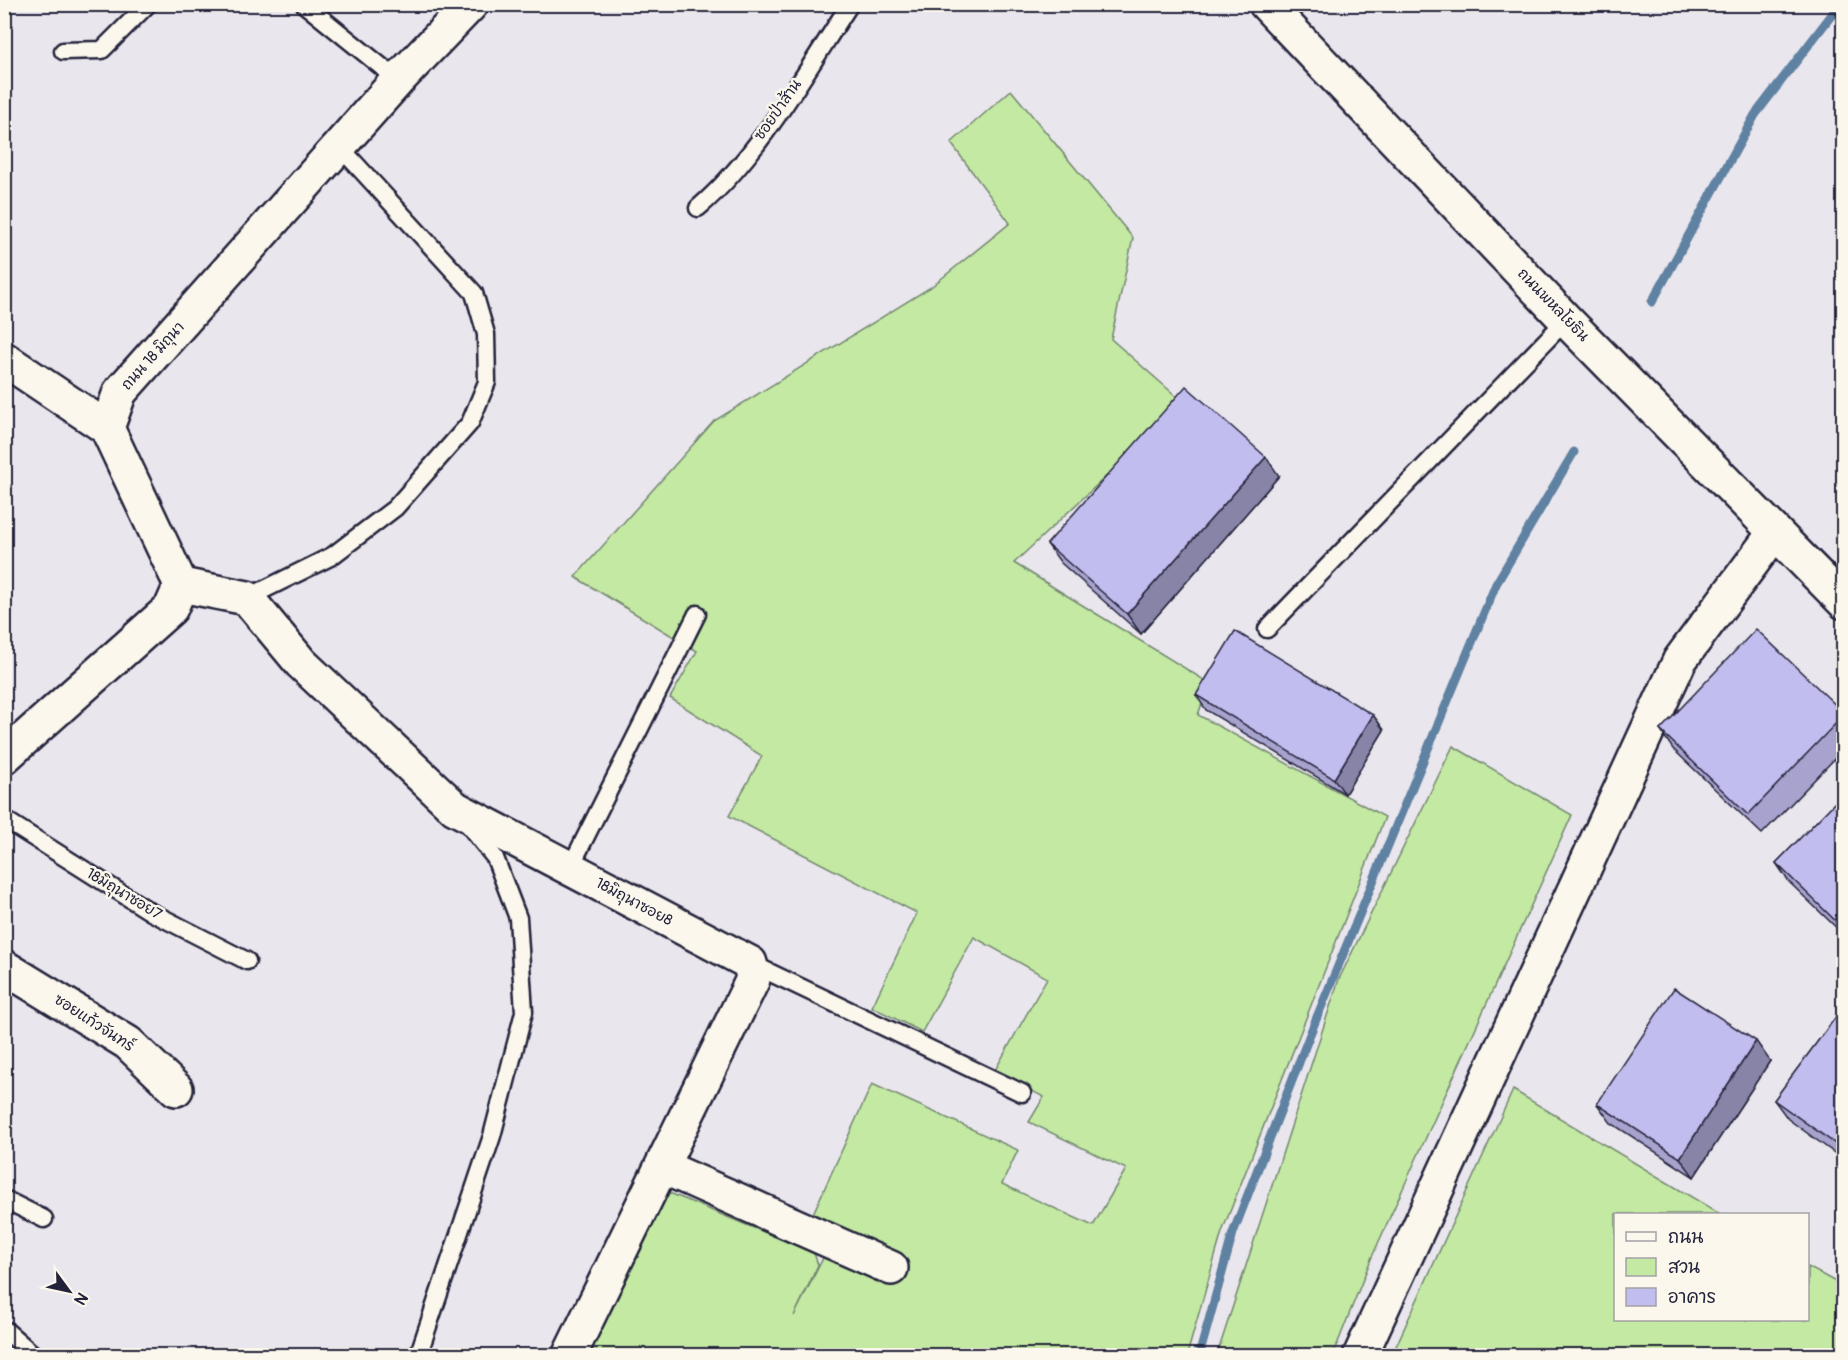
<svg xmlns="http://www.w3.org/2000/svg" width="1848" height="1360" font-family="Pangolin,'Playpen Sans Thai',sans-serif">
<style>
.green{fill:#c3e9a3;stroke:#72866f;stroke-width:1.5}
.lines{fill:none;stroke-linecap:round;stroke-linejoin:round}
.stream{stroke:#5f81a2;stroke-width:9}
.service-casing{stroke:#22223b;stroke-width:21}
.minor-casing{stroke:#22223b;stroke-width:38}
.secondary-casing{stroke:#22223b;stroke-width:38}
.service{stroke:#fbf7ec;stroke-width:16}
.minor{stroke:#fbf7ec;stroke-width:33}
.secondary{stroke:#fbf7ec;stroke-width:33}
.wall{fill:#a7a3ce;stroke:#22223b;stroke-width:1.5}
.shaded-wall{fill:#8884a7;stroke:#22223b;stroke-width:1.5}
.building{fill:#c2bdef;stroke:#22223b;stroke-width:1.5}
.labels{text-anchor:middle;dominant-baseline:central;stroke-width:5;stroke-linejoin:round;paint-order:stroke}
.street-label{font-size:15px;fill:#22223b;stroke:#fbf7ec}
</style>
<rect width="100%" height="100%" fill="#eae6ed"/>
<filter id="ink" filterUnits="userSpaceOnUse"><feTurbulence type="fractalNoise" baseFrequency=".0167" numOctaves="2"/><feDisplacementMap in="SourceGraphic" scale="12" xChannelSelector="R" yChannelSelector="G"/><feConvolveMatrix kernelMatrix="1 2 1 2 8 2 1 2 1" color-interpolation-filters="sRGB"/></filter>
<g filter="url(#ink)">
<g class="green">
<polygon points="1011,90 1133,238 1111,339 1184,403 1014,563 1209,683 1198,715 1385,817 1222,1232 1187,1355 597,1356 581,1349 660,1189 814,1253 818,1265 794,1316 838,1228 812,1216 872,1084 1018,1150 1002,1184 1093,1226 1126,1169 1029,1122 1044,1097 994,1072 1047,978 974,937 922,1032 872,1007 917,913 729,816 762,756 670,698 697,651 575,577 714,421 931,287 1010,223 951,143"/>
<polygon points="1453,746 1572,815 1371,1259 1333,1355 1217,1355 1339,979"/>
<polygon points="1513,1090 1720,1214 1616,1214 1616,1320 1808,1320 1808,1267 1843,1286 1843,1355 1392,1355"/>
</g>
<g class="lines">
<g class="stream">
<polyline points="1652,302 1755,115 1840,4"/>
<polyline points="1199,1356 1233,1233 1310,1034 1496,584 1574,452"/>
</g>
<g class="service-casing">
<g id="service">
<polyline points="304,4 398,80"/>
<polyline points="63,51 102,50 148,4"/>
<path d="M698,208C757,158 807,70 850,4"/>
<polyline points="247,598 332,556 395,508 470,423 487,382 486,334 474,293 340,147"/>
<polyline points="1267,629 1566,320"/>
<polyline points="4,819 151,912 247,961"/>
<polyline points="570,868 697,614"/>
<polyline points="750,963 1022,1093"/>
<polyline points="4,1199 44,1219"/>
<polyline points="4,1329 35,1356"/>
<polyline points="418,1356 492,1136 524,1012 518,918 495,858 467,823"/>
</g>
</g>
<g class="minor-casing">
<g id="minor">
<polyline points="4,359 107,428"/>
<polyline points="181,585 247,598 301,663 455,808 750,963 753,979 569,1356"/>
<polyline points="4,757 171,608 181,585 107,428 120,392 398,80 471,4"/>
<polyline points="4,967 128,1043 176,1089"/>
<polyline points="663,1167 891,1268"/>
<polyline points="1360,1356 1680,660 1775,532"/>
</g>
</g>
<g class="secondary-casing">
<polyline id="secondary" points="1266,4 1566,320 1844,602"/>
</g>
<use href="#service" class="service"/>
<use href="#minor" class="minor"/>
<use href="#secondary" class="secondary"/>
</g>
<g class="wall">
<polygon points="1279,476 1141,634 1061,563 1047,544"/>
<polygon points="1196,695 1373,715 1384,730 1345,794 1206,710"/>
<polygon points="1844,713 1844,749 1762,834 1673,749 1660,730"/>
<polygon points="1844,793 1844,935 1789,882 1776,863"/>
<polygon points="1844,1006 1844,1160 1788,1119 1774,1100"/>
<polygon points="1770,1061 1694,1177 1611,1123 1597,1104"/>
</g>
<g class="shaded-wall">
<polygon points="1266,457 1279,476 1141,634 1127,614"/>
<polygon points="1373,715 1384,730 1345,794 1334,779"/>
<polygon points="1756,1041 1770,1061 1694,1177 1680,1158"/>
</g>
<g class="building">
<polygon points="1186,386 1266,457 1127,614 1047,544"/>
<polygon points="1756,629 1844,713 1844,715 1748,815 1660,730"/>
<polygon points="1235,631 1373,715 1334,779 1196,695"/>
<polygon points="1844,793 1844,929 1776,863"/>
<polygon points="1674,988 1756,1041 1680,1158 1597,1104"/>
<polygon points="1844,1006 1844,1150 1774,1100"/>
</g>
</g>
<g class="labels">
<g class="street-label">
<text transform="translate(778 110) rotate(-55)">ซอยป่าส้าน</text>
<text transform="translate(1553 305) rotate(46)">ถนนพหลโยธิน</text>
<text transform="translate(153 356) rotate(-48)">ถนน 18 มิถุนา</text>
<text transform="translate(124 894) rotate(31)">18มิถุนาซอย7</text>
<text transform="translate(634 902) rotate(28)">18มิถุนาซอย8</text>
<text transform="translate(94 1023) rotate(33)">ซอยแก้วจันทร์</text>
</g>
</g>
<rect width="1848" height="1360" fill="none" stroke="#fbf7ec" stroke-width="24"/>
<rect x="12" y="12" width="1824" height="1336" fill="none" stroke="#22223b" stroke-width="2" filter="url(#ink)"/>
<rect x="1614" y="1213" width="195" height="108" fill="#fbf7ec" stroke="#a4a2a5" stroke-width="1.5"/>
<rect x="1626" y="1232" width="30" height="9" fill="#fbf7ec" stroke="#a4a2a5" stroke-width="1.5"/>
<text x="1668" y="1243" font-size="18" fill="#22223b">ถนน</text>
<rect x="1626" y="1258" width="30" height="18" fill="#c3e9a3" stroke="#a4a2a5" stroke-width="1.5"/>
<text x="1668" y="1273" font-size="18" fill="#22223b">สวน</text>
<rect x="1626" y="1288" width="30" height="18" fill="#c2bdef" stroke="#a4a2a5" stroke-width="1.5"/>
<text x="1668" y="1303" font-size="18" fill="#22223b">อาคาร</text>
<g transform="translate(69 1291) rotate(123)" stroke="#fbf7ec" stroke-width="4.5" paint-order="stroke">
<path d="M0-4.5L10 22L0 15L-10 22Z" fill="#22223b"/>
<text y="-9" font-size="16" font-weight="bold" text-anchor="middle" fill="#22223b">N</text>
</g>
</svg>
